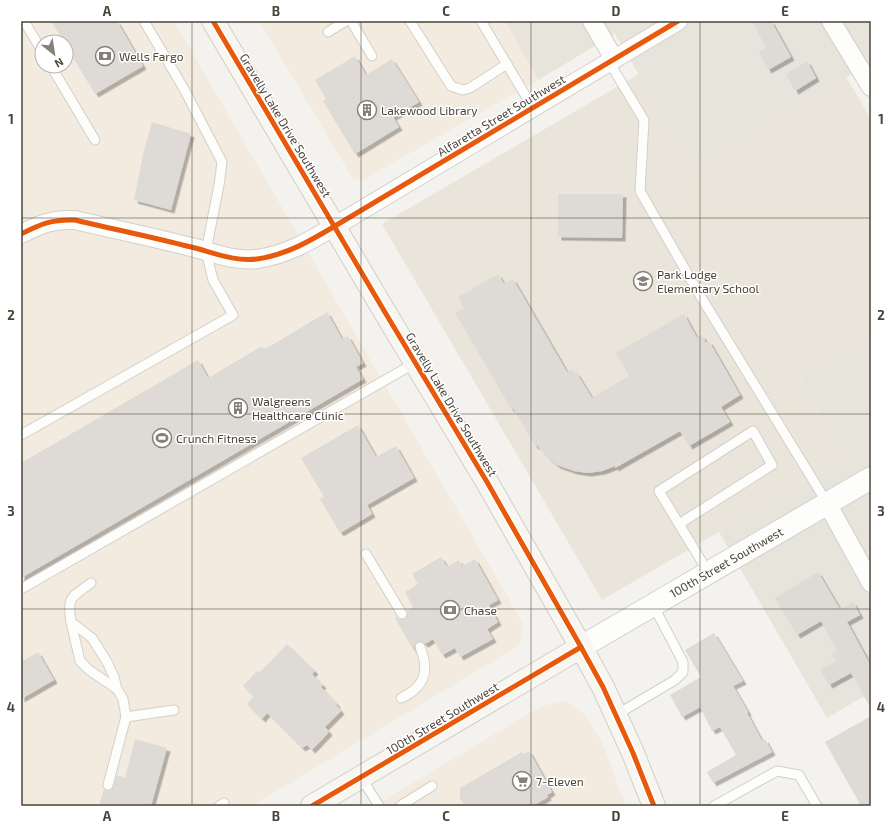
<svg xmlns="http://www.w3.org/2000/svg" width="892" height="827" font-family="'Exo 2',sans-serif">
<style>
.residential{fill:#e7e4dc}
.commercial{fill:#f3ebdf;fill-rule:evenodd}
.education{fill:#eae5da}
.building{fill:#dedbd6;filter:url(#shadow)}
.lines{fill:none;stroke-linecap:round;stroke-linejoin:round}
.service-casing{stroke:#d2d0cb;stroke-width:11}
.minor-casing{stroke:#d2d0cb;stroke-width:20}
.tertiary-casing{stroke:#d2d0cb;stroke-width:24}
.secondary-casing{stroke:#d3cfc5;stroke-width:24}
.service{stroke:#fdfdfc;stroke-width:9}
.minor{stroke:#fdfdfc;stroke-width:18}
.tertiary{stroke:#fdfdfc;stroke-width:22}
.secondary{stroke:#f7f6f1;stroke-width:22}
.cycleway-casing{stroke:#fff;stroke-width:8}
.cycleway{stroke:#e8590c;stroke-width:5}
.grid{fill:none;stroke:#4b4439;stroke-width:1;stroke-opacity:0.55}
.labels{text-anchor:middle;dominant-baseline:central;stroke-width:3;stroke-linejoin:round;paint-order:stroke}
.poi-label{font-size:12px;fill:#4b4439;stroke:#fff;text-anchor:start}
.street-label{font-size:12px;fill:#4b4439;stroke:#fff}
.neatline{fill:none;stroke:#4b4439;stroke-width:1.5}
.grid-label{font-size:13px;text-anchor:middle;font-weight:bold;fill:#4b4439}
</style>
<defs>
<filter id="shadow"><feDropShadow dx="3.5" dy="3.5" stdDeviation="0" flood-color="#0004"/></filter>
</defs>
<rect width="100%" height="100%" fill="#f4f2ee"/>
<g class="residential">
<polygon points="505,21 871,21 871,63 692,166 615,34 538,80"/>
<polygon points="871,338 871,692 827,718 719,532 846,458 800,379"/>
</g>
<g class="commercial">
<path d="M21,21H174L524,625L520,642L515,648L252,806H21ZM42,42H66V66H42Z"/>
<polygon points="259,21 505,21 538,80 363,180 353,179"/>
<polygon points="566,701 584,714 602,742 626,806 374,806 542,706"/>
</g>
<polygon class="education" points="639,74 692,166 846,77 871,119 871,338 800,379 846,458 602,600 382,224"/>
<g class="building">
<polygon points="51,21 117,21 143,66 95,94 66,46 66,42 64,42"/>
<polygon points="752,21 771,21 791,57 768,70 759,52 766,48"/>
<polygon points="355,56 366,75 392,59 419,102 393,117 399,127 355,154 323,101 326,99 315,80"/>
<polygon points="807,61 816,78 795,91 786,74"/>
<polygon points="152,122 191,134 171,210 134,200 143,154"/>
<polygon points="558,194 623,194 622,238 558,237"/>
<polygon points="498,274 504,284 513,279 567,372 573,369 575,373 576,372 592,398 629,376 616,353 684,314 697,338 702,335 706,343 709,341 740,395 721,407 730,422 689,446 680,431 615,468 615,466 602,471 588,473 574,471 557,465 547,457 537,445 535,446 513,408 511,409 455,313 464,308 458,297"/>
<polygon points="327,312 342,339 348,336 363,363 356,367 363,379 21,578 21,463 198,360 208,378 262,346 263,349 272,345"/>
<polygon points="358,425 376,457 396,446 414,478 367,505 372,514 340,533 320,499 324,497 301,458"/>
<polygon points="441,557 447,567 459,560 462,566 475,559 498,600 489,605 498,622 487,629 493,639 460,657 455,648 442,655 433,639 425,644 421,641 418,642 414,646 414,651 395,618 397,617 399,619 405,619 407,617 407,611 413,607 405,592 418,584 412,574"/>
<polygon points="818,572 840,609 853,602 860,615 847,622 871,666 871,709 851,673 829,685 820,670 836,661 832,654 837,651 821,621 797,635 775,598"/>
<polygon points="714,633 743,681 733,686 748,712 747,713 762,741 765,739 772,752 713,783 707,772 736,755 720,727 712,731 700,707 682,717 670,695 701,677 685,650"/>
<polygon points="287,644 315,671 312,674 323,685 321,687 337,704 336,705 341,711 325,727 329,732 312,750 307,745 302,748 267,713 262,719 247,704 254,696 243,686 257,671 260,672"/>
<polygon points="38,652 54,680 21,699 21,662"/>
<polygon points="871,716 871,806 861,806 825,742"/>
<polygon points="135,739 167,748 151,806 99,806 104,789 107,791 112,789 117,775 125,778"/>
<polygon points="529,751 552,792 547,795 548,797 533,806 465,806 460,798 460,788 522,752 523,754"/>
</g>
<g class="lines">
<g class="service-casing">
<g id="service">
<polyline points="24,21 42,51"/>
<polyline points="351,21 372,56"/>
<polyline points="410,21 451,86 463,90 470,88 507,64"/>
<polyline points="481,21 533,108"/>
<polyline points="328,32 346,21"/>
<polyline points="609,62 644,120 640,191 701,297 827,503"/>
<polyline points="51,66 95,140"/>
<polyline points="21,435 233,315 213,280 206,251 219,185 222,162 184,89 144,21"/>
<polyline points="679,524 772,465 753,431 659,491 708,572"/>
<polyline points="366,554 402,614"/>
<path d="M91,583C71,598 67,596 71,622L92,638L107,662L114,677L117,689L123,699L126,717L108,785"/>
<polyline points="21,589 415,363"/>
<polyline points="71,622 80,661 89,670 117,689"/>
<path d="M401,698C425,687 430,671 420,647"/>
<polyline points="616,715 675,680 683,672 683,662 653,605"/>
<polyline points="126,717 174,710"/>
<polyline points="361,777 379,806"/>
<polyline points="219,806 224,803"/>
<polyline points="400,806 432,786"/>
<polyline points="714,806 777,771 799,775 817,806"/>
</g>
</g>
<g class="minor-casing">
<g id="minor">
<polyline points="592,21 614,59"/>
<polyline points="831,21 871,87"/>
<path d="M21,234C41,224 52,219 75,220C113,229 152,237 191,247C212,252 234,262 257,259C286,255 310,241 335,226L678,21"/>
<polyline points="827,503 871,583"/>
</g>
</g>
<g class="tertiary-casing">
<polyline id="tertiary" points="581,647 871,478"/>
</g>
<g class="secondary-casing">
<g id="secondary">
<polyline points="213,21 386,314 487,482 581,647 603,687 633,753 654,806"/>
<polyline points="312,806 581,647"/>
</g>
</g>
<use href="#service" class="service"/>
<use href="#minor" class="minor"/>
<use href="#tertiary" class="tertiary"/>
<use href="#secondary" class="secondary"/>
<g class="cycleway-casing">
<g id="cycleway">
<polyline points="213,21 386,314 487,482 581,647 603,687 633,753 654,806"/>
<path d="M21,234C41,224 52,219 75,220C113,229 152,237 191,247C212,252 234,262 257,259C286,255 310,241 335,226L678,21"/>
<polyline points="312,806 581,647"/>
</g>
</g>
<use href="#cycleway" class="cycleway"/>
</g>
<path class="grid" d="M192,21V806M361,21V806M531,21V806M700,21V806M21,218H871M21,414H871M21,609H871"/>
<defs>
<g id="bank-ring" transform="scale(1)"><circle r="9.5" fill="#fff" stroke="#868178" stroke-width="1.5"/><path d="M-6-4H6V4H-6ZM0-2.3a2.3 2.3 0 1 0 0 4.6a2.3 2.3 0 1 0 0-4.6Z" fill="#868178"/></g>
<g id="building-ring" transform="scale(1)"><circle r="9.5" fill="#fff" stroke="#868178" stroke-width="1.5"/><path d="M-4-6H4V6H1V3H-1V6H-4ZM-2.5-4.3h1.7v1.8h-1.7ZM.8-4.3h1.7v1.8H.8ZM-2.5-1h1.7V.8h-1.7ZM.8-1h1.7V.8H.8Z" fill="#868178"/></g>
<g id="school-ring" transform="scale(1)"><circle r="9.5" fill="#fff" stroke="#868178" stroke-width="1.5"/><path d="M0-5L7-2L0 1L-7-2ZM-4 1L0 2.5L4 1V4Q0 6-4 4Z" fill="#868178"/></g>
<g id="stadium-ring" transform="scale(1)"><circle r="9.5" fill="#fff" stroke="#868178" stroke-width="1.5"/><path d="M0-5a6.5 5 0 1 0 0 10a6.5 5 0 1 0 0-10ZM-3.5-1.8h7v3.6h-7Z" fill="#868178"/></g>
<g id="supermarket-ring" transform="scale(1)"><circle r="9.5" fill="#fff" stroke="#868178" stroke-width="1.5"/><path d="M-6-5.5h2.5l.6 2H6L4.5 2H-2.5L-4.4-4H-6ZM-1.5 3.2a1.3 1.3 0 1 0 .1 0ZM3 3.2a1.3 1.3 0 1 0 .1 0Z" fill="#868178"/></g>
</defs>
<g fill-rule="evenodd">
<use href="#bank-ring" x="105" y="56"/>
<use href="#building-ring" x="367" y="110"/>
<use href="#school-ring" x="643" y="281"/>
<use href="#building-ring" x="238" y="408"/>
<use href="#stadium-ring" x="162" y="438"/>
<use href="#bank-ring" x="450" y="610"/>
<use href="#supermarket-ring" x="522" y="781"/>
</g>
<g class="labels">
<g class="poi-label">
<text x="119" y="56">Wells Fargo</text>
<text x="381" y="110">Lakewood Library</text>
<text x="657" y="274">Park Lodge<tspan x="657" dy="14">Elementary School</tspan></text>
<text x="252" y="401">Walgreens<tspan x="252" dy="14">Healthcare Clinic</tspan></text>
<text x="176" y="438">Crunch Fitness</text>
<text x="464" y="610">Chase</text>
<text x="536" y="781">7-Eleven</text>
</g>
<g class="street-label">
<text transform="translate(501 115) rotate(-31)">Alfaretta Street Southwest</text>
<text transform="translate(286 125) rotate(59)">Gravelly Lake Drive Southwest</text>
<text transform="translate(452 404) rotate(59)">Gravelly Lake Drive Southwest</text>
<text transform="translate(726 562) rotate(-30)">100th Street Southwest</text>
<text transform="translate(442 718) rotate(-31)">100th Street Southwest</text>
</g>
</g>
<rect width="892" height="827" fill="none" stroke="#ffffff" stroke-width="44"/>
<g transform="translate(54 54) rotate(150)"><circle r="19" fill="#ffffff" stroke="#b7b4b0"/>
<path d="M0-3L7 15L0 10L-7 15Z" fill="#868178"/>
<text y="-6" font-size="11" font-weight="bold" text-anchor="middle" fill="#4b4439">N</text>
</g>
<rect x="22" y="22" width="848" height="783" class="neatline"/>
<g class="grid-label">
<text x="107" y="16">A</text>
<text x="276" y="16">B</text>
<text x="446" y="16">C</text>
<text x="616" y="16">D</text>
<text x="785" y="16">E</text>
<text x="11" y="124">1</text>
<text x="881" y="124">1</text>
<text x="11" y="320">2</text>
<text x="881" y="320">2</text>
<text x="11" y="516">3</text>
<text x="881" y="516">3</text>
<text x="11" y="712">4</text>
<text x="881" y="712">4</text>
<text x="107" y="821">A</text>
<text x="276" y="821">B</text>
<text x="446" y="821">C</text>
<text x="616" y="821">D</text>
<text x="785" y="821">E</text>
</g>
</svg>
